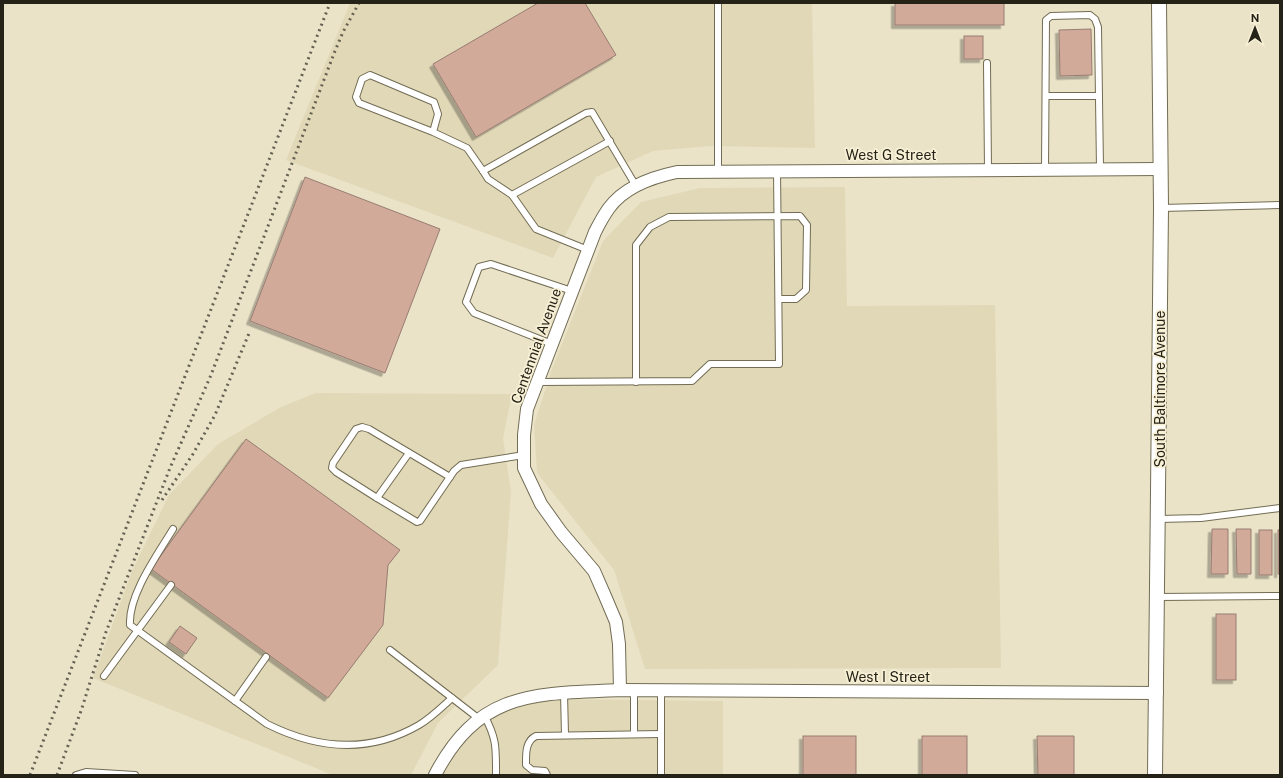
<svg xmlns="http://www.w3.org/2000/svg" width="1283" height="778" font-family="'Public Sans',sans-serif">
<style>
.built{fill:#e1d8b7}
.building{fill:#d2aa9a;stroke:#977d72;filter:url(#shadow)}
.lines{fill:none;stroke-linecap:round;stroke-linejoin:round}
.service-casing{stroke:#726c54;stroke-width:8}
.minor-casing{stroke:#726c54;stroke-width:14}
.tertiary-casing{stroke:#726c54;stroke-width:16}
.service{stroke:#fff;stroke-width:6}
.minor{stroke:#fff;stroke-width:12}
.tertiary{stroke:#fff;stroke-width:14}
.rail{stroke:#666253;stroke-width:3;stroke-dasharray:2 4;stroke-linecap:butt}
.labels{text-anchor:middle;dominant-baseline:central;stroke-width:3.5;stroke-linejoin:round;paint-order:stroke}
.street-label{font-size:14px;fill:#252218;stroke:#f7f0d5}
</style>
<defs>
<filter id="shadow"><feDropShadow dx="-3.5" dy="3.5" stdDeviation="0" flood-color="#0004"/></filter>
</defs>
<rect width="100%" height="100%" fill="#eae3c8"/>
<g class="built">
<polygon points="350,3 812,3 815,148 710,146 653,151 596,177 553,258 286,160"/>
<polygon points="845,187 847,306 995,305 1001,668 645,669 614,570 537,473 534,425 552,369 603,241 641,202 700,188"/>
<polygon points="316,393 512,394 503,438 511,492 498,665 438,723 411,775 333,775 93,678 132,571 169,495 218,444 281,407"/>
<polygon points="541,699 723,701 723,775 439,775 441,768 489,715"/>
</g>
<g class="building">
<polygon points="538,3 585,3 616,55 476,137 433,64"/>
<rect x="895" y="3" width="109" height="22"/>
<polygon points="1091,29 1092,75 1060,76 1059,30"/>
<rect x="964" y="36" width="19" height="23"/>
<polygon points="305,177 440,229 385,373 250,321"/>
<polygon points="246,439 400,550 388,565 383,625 328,698 151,569"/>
<polygon points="1212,529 1228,529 1228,574 1211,574"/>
<polygon points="1236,529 1251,529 1251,574 1237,574"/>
<rect x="1259" y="530" width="13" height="45"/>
<rect x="1278" y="530" width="2" height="44"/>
<rect x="1216" y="614" width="20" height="66"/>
<polygon points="180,626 197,638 186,654 169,642"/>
<rect x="803" y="736" width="53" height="39"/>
<rect x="922" y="736" width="45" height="39"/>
<polygon points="1037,736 1074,736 1074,775 1038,775"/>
</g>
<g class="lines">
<g class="service-casing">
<g id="service">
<polyline points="718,3 718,171"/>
<polyline points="987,63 988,170"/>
<polyline points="1046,96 1099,96"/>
<polyline points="433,132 438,114 434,102 370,75 362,79 356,97 359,103 433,132 467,148 483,171 586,113 592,112 636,186"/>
<polyline points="1045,169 1046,20 1051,16 1090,15 1095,19 1098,27 1100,169"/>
<polyline points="483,171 488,179 512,195 610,141"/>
<polyline points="512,195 536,229 588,250"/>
<polyline points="1161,208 1280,205"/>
<polyline points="552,344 474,313 466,302 479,267 491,264 572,291"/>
<polyline points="537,382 692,381 710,364 779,364 777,170"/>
<polyline points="636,382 636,245 650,227 669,217 800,216 807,225 806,290 796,299 779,299"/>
<polyline points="409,453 377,498 417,522 420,521 454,471 461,465 524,455"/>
<polyline points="377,498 336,472 332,468 333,463 356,429 362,427 369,429 450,477"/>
<polyline points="1159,519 1201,518 1280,508"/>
<path d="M173,529C158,554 128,595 130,625L267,724C317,749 369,754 419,725C431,718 442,707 452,698"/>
<polyline points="1158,597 1280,596"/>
<polyline points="390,650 478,718"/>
<polyline points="104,676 171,585"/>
<polyline points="634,690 634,734"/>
<polyline points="661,690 661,775"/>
<polyline points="564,693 565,735"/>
<polyline points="235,701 266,657"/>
<path d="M484,715C497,739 496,748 496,775"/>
<polyline points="76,775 86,772 135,775"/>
<path d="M547,775L545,771L532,770L526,765C526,755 525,741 536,736L661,734"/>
</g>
</g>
<g class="minor-casing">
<g id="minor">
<path d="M620,690L619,644L616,622L605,596L594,571L561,532L541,504L524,468V435L527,409L595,232C599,224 604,215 609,208C625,186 653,177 677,172L1160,169"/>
<path d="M435,775C479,690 535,694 620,690L1157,693"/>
</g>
</g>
<g class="tertiary-casing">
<polyline id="tertiary" points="1155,775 1161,208 1159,3"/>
</g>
<use href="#service" class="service"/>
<use href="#minor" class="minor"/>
<use href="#tertiary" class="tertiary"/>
<g class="rail">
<polyline points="162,500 193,454 215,415 250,331"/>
<polyline points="30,775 330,3"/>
<polyline points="57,775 81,711 106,632 170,468 211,375 335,51 343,32 359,3"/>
</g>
</g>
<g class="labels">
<g class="street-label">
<text x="891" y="155">West G Street</text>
<text transform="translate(536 346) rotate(-70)">Centennial Avenue</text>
<text transform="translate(1160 389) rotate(-90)">South Baltimore Avenue</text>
<text x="888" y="677">West I Street</text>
</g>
</g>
<rect width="1283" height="778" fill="none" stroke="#252218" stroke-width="8"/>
<g transform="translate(1255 28)" stroke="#f7f0d5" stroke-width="3" paint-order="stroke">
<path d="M0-3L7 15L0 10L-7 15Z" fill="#252218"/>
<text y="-6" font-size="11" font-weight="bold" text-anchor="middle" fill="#252218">N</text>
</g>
</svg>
